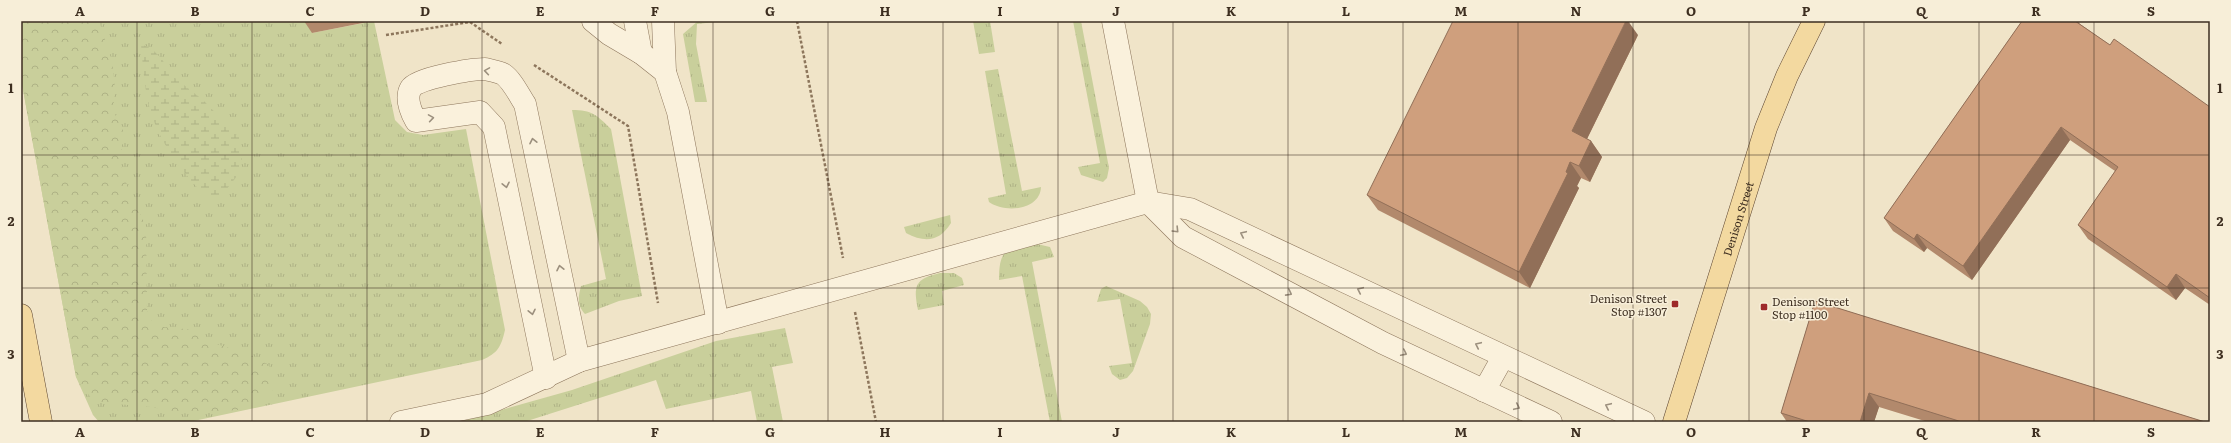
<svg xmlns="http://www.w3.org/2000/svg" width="2231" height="443" font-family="Literata,serif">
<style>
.grass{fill:url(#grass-tufts)}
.forest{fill:url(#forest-crowns)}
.wetland{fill:url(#wetland-marsh)}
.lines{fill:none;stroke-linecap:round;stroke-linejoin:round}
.minor-casing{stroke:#8d765c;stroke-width:23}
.major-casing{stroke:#5b4430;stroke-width:23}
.path{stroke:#8d765c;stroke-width:2.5;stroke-dasharray:3 2;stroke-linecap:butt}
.minor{stroke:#faf1dc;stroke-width:22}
.major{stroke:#f3d9a0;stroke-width:22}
.wall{fill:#b2896c}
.shaded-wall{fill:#916f58}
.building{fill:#cf9f7d;stroke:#916f58}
.oneway{stroke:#9c907e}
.grid{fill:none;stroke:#3d2e20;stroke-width:1;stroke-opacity:0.55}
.poi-dot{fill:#9e2a2b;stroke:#f7eed8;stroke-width:1.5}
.labels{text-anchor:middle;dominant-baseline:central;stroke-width:3;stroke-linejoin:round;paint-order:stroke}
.street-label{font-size:11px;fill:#3d2e20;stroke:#f7eed8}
.poi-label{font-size:11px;fill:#3d2e20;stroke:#f7eed8;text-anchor:end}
.neatline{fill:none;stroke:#3d2e20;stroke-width:1.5}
.grid-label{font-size:13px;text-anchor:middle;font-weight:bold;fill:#3d2e20}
</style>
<defs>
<pattern id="grass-tufts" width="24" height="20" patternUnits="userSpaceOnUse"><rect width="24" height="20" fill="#c9cf9b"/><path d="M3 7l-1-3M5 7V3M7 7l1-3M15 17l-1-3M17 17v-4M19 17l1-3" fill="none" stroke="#aeb285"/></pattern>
<pattern id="forest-crowns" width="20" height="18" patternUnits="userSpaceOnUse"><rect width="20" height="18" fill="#c9cf9b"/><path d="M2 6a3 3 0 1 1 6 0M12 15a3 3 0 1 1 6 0" fill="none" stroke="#aeb285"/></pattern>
<pattern id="wetland-marsh" width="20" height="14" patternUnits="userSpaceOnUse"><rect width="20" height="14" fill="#c9cf9b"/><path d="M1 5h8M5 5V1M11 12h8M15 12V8" fill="none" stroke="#aeb285"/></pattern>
</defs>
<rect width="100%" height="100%" fill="#f0e4c8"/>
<g class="grass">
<path d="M21,21H310L312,33L374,21L395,120L407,132L423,135L466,129L505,330C501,347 498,353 482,360L189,422H99L93,415L76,377L21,79Z"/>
<polygon points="698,21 724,21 697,24 696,44 707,102 695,102 683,34"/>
<polygon points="973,21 990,21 995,52 979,54"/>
<polygon points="1073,21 1081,21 1109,168 1107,178 1103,182 1081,175 1078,167 1100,163"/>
<path d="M998,69L1022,191L1041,187C1040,211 1004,213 989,202L988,198L1006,194L985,71Z"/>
<path d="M572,110C592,110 597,115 611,129L642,296L619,301L585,314C577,305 578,298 581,286L606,279Z"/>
<path d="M950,215L951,223C939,242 925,243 906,233L904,227Z"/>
<path d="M1037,244L1050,247L1054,257L1032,262L1062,422H1050L1022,276L999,280C999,246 1008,249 1037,244Z"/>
<path d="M940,273H954L962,278L964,285L942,291L944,305L918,310C913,285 915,279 940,273Z"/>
<polygon points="1106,286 1140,301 1147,307 1151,314 1150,324 1133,371 1127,378 1120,380 1112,374 1109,366 1132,363 1120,299 1097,302 1101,289"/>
<polygon points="785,328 793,363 772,367 783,422 757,422 751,391 666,409 656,380 524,422 458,422 572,390 716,341"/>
</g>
<polygon class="forest" points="21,21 99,21 112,61 115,87 113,111 123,128 121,166 131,198 146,225 147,311 154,326 195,330 216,344 249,354 269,365 274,389 249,409 189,414 151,407 94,402 76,377 21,79"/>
<path class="wetland" d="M141,44L152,49L162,59L170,74L203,100L239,137L242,153L241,171L226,190L217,197H206C185,175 164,149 153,119C145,97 143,68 141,44Z"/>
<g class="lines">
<g class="minor-casing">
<g id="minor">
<polyline points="593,21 609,34 641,53 665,72 678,112 718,323"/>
<polyline points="635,21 641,53"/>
<polyline points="663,21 665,72"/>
<polyline points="1113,21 1148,202 1183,237 1383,343 1551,422"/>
<path d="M546,378L494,127L480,112L416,121C411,112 405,98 411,88C417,78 472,69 485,69C489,70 499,72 503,74C512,80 519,95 525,104L579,361"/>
<polyline points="1484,391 1503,357"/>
<polyline points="401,422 487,404 579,361 1148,202 1190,209 1644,422"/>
</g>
</g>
<g class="major-casing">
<g id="major">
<polyline points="21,315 41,422"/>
<path id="s1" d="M1674,422L1766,128L1787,76L1814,21"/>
</g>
</g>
<g class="path">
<polyline points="797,21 843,258"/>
<polyline points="386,35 470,22 502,44"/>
<polyline points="534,65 628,126 658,303"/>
<polyline points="855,312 876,422"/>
</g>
<use href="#minor" class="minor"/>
<use href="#major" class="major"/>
</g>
<g class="wall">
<polygon points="304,21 373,21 312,33"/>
<polygon points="2022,21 2078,21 2080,24 2110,45 2210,107 2210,305 2185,288 2176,300 2088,239 2078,225 2115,171 2070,140 1972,280 1927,248 1924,252 1893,231 1884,218"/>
<polygon points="1638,35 1587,139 1591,141 1602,157 1590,182 1581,178 1577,186 1579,188 1530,288 1378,210 1367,195"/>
<polygon points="1815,301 2205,422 1928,422 1879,407 1874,422 1787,422 1781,413"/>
</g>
<g class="shaded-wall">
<polygon points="1626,21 1628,21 1638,35 1583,147 1572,131"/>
<polygon points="2061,127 2070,140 1972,280 1963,266"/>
<polygon points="1591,141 1602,157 1590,182 1579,166"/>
<polygon points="1570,162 1581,178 1577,186 1579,188 1530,288 1519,272"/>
<polygon points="1917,234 1927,248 1924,252 1914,239"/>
<polygon points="2176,274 2185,288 2176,300 2167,287"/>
<polygon points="1869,393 1879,407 1874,422 1860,422"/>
</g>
<g class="building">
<polygon points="1453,21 1626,21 1572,131 1591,141 1579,166 1570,162 1566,172 1568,173 1519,272 1367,195"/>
<polygon points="2022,21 2075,21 2110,45 2114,39 2210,107 2210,298 2176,274 2167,287 2078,225 2118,167 2061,127 1963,266 1917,234 1914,239 1884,218"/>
<polygon points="1815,301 2205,422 1962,422 1869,393 1860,422 1810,422 1781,413"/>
</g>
<defs><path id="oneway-chevron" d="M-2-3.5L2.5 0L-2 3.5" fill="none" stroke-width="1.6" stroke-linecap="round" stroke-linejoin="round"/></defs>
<g class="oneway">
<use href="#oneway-chevron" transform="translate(487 71) rotate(-171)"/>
<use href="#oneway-chevron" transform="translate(431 118) rotate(-9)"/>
<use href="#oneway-chevron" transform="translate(533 141) rotate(-102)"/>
<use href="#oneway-chevron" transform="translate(506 185) rotate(78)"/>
<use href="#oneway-chevron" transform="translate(1176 230) rotate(46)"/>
<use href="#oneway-chevron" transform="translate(1243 234) rotate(-155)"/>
<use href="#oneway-chevron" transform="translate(560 268) rotate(-102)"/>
<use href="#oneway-chevron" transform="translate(1360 290) rotate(-155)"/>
<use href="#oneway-chevron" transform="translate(1289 293) rotate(28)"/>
<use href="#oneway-chevron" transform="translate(532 312) rotate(78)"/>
<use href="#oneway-chevron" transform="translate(1478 345) rotate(-155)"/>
<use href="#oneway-chevron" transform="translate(1404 353) rotate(26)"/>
<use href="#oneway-chevron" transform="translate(1608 406) rotate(-155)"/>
<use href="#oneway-chevron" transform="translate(1517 407) rotate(25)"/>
</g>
<path class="grid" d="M137,21V422M252,21V422M367,21V422M482,21V422M598,21V422M713,21V422M828,21V422M943,21V422M1058,21V422M1173,21V422M1288,21V422M1403,21V422M1518,21V422M1633,21V422M1749,21V422M1864,21V422M1979,21V422M2094,21V422M21,155H2210M21,288H2210"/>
<g class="poi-dot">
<rect x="1671" y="300" width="8" height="8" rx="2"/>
<rect x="1760" y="303" width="8" height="8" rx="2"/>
</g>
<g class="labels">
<g class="street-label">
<text stroke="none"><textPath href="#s1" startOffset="213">Denison Street</textPath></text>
</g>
<g class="poi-label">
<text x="1667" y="298">Denison Street<tspan x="1667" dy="13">Stop #1307</tspan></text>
<text x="1772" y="301" text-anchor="start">Denison Street<tspan x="1772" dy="13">Stop #1100</tspan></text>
</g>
</g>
<rect width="2231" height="443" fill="none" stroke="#f7eed8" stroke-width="44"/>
<rect x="22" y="22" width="2187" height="399" class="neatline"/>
<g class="grid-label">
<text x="80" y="16">A</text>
<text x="195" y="16">B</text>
<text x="310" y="16">C</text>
<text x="425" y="16">D</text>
<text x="540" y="16">E</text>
<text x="655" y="16">F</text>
<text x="770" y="16">G</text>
<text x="885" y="16">H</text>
<text x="1000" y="16">I</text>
<text x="1116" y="16">J</text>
<text x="1231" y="16">K</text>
<text x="1346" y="16">L</text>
<text x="1461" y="16">M</text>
<text x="1576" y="16">N</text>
<text x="1691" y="16">O</text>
<text x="1806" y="16">P</text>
<text x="1921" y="16">Q</text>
<text x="2036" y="16">R</text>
<text x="2151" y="16">S</text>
<text x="11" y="93">1</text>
<text x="2220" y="93">1</text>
<text x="11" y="226">2</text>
<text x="2220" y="226">2</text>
<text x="11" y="359">3</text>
<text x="2220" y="359">3</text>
<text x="80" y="437">A</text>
<text x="195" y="437">B</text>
<text x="310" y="437">C</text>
<text x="425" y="437">D</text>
<text x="540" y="437">E</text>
<text x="655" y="437">F</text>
<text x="770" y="437">G</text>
<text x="885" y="437">H</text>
<text x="1000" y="437">I</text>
<text x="1116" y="437">J</text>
<text x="1231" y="437">K</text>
<text x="1346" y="437">L</text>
<text x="1461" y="437">M</text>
<text x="1576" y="437">N</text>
<text x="1691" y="437">O</text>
<text x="1806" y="437">P</text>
<text x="1921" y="437">Q</text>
<text x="2036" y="437">R</text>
<text x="2151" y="437">S</text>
</g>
</svg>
